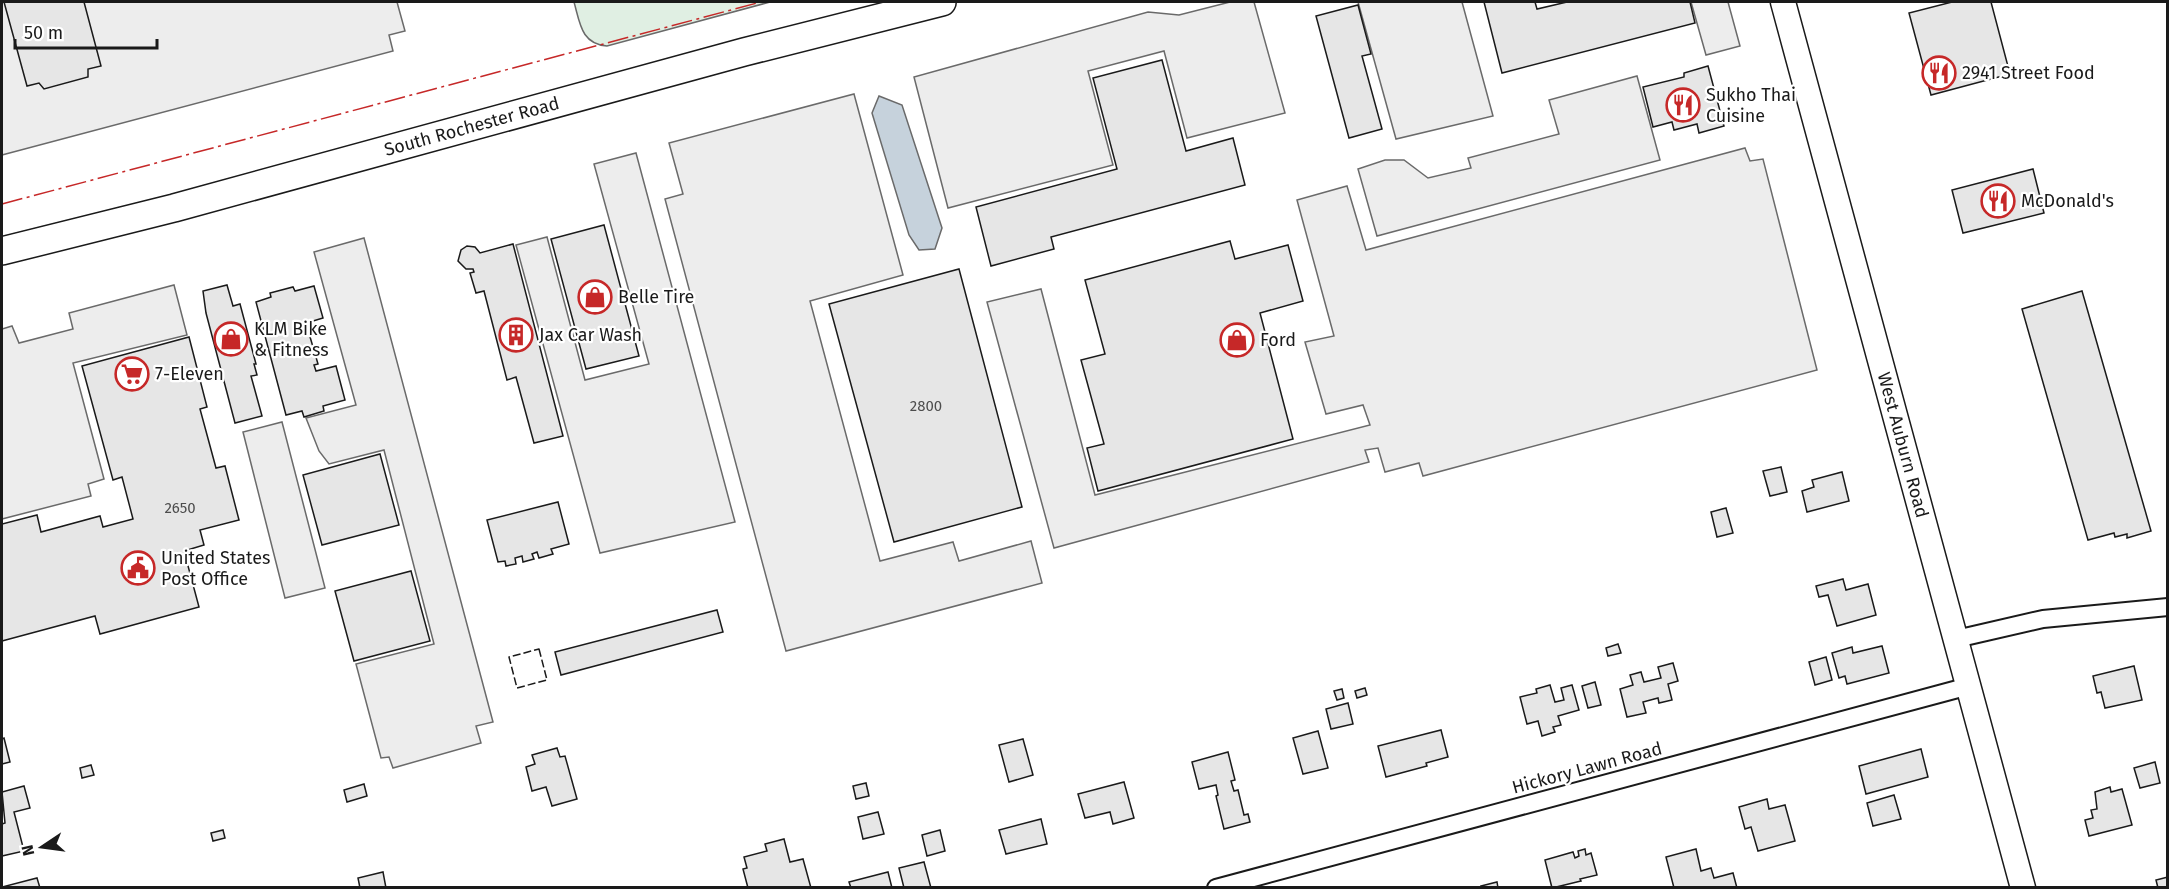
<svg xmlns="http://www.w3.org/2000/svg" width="2169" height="889" font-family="'Fira Sans',sans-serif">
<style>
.green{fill:#e0efe3;stroke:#6a6a6a;stroke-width:1.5}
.parking{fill:#ededed;stroke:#6a6a6a;stroke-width:1.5}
.water{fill:#c6d2dc;stroke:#6a6a6a;stroke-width:1.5}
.building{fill:#e6e6e6;stroke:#1a1a1a;stroke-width:1.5}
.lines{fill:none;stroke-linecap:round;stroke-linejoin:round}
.minor-casing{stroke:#1a1a1a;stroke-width:20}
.secondary-casing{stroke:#1a1a1a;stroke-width:27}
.primary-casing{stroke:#1a1a1a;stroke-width:30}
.minor{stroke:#fff;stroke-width:16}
.secondary{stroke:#fff;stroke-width:24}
.primary{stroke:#fff;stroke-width:27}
.fence{stroke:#1a1a1a;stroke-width:1.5;stroke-dasharray:8 3;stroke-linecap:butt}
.power{stroke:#c62828;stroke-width:1.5;stroke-dasharray:21 4.5 3 4.5;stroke-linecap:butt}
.labels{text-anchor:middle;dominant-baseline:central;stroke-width:4.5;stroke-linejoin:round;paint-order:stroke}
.number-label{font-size:15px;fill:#4d4d4d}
.poi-label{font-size:18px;fill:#1a1a1a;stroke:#fff;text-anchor:start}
.street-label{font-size:18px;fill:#1a1a1a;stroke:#fff}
</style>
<rect width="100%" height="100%" fill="#fff"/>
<path class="green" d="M574,2H770L607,46C581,44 580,23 574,2Z"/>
<g class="parking">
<polygon points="2,2 397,2 405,31 389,35 393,51 2,155"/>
<polygon points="1230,2 1254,2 1285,113 1187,138 1164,51 1088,71 1113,165 948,208 914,77 1148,12 1179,15"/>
<polygon points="1358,2 1462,2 1493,116 1396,139"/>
<polygon points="1691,2 1728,2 1740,46 1706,55"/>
<polygon points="1637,76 1660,160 1377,236 1358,169 1385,160 1404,160 1428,178 1471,168 1468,158 1559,134 1549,100"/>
<polygon points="854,94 903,275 810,301 880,561 953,542 959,561 1031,541 1042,583 786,651 665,199 683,194 669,143"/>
<polygon points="1745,148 1750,161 1763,159 1817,370 1423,476 1419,463 1385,472 1378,448 1365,450 1369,462 1054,548 987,302 1041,289 1095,495 1370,425 1363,405 1326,414 1305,342 1334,336 1297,200 1347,186 1366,250"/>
<polygon points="636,153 735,522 600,553 516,245 547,237 585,380 649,364 594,164"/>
<polygon points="364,238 493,722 476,726 481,743 393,768 389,757 381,758 356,664 434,644 384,450 329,464 319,451 306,418 356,405 314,252"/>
<polygon points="174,285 187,335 73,363 104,479 88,484 91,496 2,519 2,329 12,326 19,343 73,329 69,313"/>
<polygon points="282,422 325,588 285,598 243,432"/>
</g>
<polygon class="water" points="879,96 902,105 942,228 935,249 919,250 909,235 872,113"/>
<g class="building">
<polygon points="4,2 84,2 101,66 88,69 88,77 44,89 39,83 27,86"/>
<polygon points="1484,2 1535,2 1537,9 1567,2 1690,2 1695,23 1502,73"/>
<polygon points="1952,2 1991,2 2010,74 1931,95 1909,13"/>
<polygon points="1358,5 1371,54 1362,56 1382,129 1349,138 1316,16"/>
<polygon points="1162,60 1186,151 1233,138 1245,185 1051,237 1054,249 991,266 976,207 1117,169 1093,78"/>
<polygon points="1708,66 1724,126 1699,133 1697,124 1674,130 1672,122 1653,127 1643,87 1684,77 1684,73"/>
<polygon points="2033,169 2044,213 1963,233 1952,190"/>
<polygon points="604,225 639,356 586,369 551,239"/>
<polygon points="1230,241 1235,259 1288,245 1303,301 1260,313 1293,439 1098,491 1087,448 1104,444 1081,360 1105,354 1085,280"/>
<polygon points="513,244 563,436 534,443 516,377 507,380 484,291 476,293 470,273 474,272 473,269 466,269 458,261 461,250 467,246 475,247 480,253"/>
<polygon points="959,269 1022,507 894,542 829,304"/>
<polygon points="227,285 233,306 240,304 256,364 254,364 257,375 251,376 262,416 235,423 206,313 203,291"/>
<polygon points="314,286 323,318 303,324 305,331 308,330 318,364 314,365 316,371 336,366 345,400 323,406 324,411 304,417 302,411 286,415 256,302 271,297 270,293 293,287 295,291"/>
<polygon points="2082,291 2151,531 2127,538 2127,534 2115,537 2114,533 2088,540 2022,309"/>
<polygon points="189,337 207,407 200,409 216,468 225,466 239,520 200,530 204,545 184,551 199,607 100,634 95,616 2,641 2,524 37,515 41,532 100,516 103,527 133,519 122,477 113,480 82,366"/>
<polygon points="380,454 399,525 322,545 303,475"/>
<polygon points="1781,467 1787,492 1770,496 1763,471"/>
<polygon points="1842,472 1849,501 1807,512 1802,491 1814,487 1812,480"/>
<polygon points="558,502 569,544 551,549 553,554 539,558 537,552 532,554 534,559 523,562 522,556 515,558 516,564 506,566 505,561 498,562 487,520"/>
<polygon points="1726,508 1733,533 1717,537 1711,512"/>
<polygon points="411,571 430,641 354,661 335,591"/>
<polygon points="1843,579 1846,590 1868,584 1876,615 1837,626 1828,595 1819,597 1816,586"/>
<polygon points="717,610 723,632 561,675 555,652"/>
<polygon points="1618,644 1621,653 1608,656 1606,648"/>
<polygon points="1882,646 1889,673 1847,684 1845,676 1839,678 1832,653 1852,647 1853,653"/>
<polygon points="1826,657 1832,680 1815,685 1809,662"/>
<polygon points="1673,663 1678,681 1668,684 1672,700 1659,703 1658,698 1643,702 1646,713 1627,717 1620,689 1633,685 1630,675 1641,672 1644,682 1661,678 1658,667"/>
<polygon points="2134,666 2142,700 2105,708 2101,692 2097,693 2093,676"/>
<polygon points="1595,682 1601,705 1588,708 1582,686"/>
<polygon points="1550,685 1555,702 1564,700 1561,688 1572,685 1579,710 1558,716 1561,725 1553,727 1555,732 1542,736 1538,721 1527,724 1520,697 1537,693 1536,689"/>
<polygon points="1365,688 1367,695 1357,698 1355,691"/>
<polygon points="1342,689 1344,698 1337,700 1334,691"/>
<polygon points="1348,703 1353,724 1331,729 1326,709"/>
<polygon points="1441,730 1448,757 1426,763 1427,766 1386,777 1378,746"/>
<polygon points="1318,731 1328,768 1303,774 1293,738"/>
<polygon points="4,738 10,762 2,764 2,739"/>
<polygon points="1023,739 1033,775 1009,782 999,745"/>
<polygon points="557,748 560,757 565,756 577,799 552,806 546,787 532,791 526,767 535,764 532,755"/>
<polygon points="1921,749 1928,777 1866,794 1859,766"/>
<polygon points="1228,752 1235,780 1231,781 1234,791 1238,790 1244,815 1248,814 1250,822 1224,829 1216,796 1218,795 1216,785 1199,789 1192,762"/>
<polygon points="2155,762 2160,783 2140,788 2134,768"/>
<polygon points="91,765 94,775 82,778 80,768"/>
<polygon points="1124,782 1134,818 1113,824 1110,812 1085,818 1078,794"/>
<polygon points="866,783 869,796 856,799 853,786"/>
<polygon points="364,784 367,796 347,802 344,790"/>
<polygon points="24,786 30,808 14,812 24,851 2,856 2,824 5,823 2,792"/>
<polygon points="2110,787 2111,792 2122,789 2132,825 2089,836 2085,820 2093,818 2091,810 2097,809 2095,792"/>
<polygon points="1894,795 1901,819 1873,826 1867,803"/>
<polygon points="1767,799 1769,809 1785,805 1795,841 1758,851 1751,827 1745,829 1739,807"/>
<polygon points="878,812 884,834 863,839 858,817"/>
<polygon points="1041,819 1047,844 1006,854 999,830"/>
<polygon points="223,830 225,838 213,841 211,833"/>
<polygon points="940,830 945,851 927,856 922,835"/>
<polygon points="784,839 790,862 803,859 811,888 748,888 743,869 747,868 744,857 767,851 765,844"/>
<polygon points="1585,849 1586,855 1591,853 1597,875 1580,879 1581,881 1552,888 1545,860 1573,852 1575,858 1579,856 1578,851"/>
<polygon points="1696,849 1701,871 1711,868 1714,878 1733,873 1737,888 1674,888 1666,857"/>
<polygon points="924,862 931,888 904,888 899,868"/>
<polygon points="383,872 386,888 360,888 358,878"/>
<polygon points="888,872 892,888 851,888 849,882"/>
<polygon points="2168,877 2168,888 2158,888 2156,880"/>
<polygon points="37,878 40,888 2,888 2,887"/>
<polygon points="1497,882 1498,888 1482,888 1481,886"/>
</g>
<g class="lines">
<g class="minor-casing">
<g id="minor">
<polyline points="1956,639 2043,619 2168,607"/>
<polyline points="1216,888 1969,686"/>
</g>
</g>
<g class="secondary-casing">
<g id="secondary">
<path id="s1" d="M1783,2L2023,888"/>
</g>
</g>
<g class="primary-casing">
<g id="primary">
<path id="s2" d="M2,251L174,208L744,52L942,2"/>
</g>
</g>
<use href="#minor" class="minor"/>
<use href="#secondary" class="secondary"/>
<use href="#primary" class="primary"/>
<polygon class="fence" points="539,649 547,680 517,688 509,657"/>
<polyline class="power" points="2,204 761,2"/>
</g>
<defs>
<g id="restaurant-ring" transform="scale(1.725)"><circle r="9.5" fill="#fff" stroke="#c62828" stroke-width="1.5"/><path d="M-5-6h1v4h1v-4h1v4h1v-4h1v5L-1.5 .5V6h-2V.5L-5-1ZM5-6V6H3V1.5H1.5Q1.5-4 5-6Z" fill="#c62828"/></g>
<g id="shop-ring" transform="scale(1.725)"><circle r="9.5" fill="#fff" stroke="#c62828" stroke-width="1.5"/><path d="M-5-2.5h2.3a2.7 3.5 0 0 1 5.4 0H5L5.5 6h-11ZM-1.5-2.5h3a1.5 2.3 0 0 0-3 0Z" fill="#c62828"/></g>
<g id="building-ring" transform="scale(1.725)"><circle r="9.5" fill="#fff" stroke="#c62828" stroke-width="1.5"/><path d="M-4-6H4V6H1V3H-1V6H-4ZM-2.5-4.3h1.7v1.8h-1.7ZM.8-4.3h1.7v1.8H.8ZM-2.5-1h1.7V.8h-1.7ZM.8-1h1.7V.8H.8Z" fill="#c62828"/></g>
<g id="supermarket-ring" transform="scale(1.725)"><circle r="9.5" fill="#fff" stroke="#c62828" stroke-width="1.5"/><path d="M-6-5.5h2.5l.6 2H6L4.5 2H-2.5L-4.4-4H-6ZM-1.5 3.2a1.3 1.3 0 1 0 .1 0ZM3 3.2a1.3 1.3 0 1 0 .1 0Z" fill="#c62828"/></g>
<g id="civic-ring" transform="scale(1.725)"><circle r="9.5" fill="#fff" stroke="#c62828" stroke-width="1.5"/><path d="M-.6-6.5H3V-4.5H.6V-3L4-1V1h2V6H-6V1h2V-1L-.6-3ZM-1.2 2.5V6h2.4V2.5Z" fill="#c62828"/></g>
</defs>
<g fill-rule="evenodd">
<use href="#restaurant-ring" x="1939" y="73"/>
<use href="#restaurant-ring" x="1683" y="105"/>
<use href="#restaurant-ring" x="1998" y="201"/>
<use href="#shop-ring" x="595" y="297"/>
<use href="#building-ring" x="516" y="335"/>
<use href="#shop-ring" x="231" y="339"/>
<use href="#shop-ring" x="1237" y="340"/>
<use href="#supermarket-ring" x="132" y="374"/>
<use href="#civic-ring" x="138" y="568"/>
</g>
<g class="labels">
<g class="number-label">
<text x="926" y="406">2800</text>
<text x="180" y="508">2650</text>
</g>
<g class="poi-label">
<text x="1962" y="73">2941 Street Food</text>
<text x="1706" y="95">Sukho Thai<tspan x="1706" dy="21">Cuisine</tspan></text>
<text x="2021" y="201">McDonald's</text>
<text x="618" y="297">Belle Tire</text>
<text x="254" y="329">KLM Bike<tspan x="254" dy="21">&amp; Fitness</tspan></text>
<text x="539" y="335">Jax Car Wash</text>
<text x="1260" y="340">Ford</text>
<text x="155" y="374">7-Eleven</text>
<text x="161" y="558">United States<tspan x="161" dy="21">Post Office</tspan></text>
</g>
<g class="street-label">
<text stroke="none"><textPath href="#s2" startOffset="486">South Rochester Road</textPath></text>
<text stroke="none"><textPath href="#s1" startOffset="459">West Auburn Road</textPath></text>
<text transform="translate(1587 768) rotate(-15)">Hickory Lawn Road</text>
</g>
</g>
<rect width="2169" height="889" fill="none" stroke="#1a1a1a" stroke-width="6"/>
<g transform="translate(42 847) rotate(257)" stroke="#ffffff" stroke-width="4.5" paint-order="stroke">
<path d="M0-4.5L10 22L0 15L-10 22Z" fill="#1a1a1a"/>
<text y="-9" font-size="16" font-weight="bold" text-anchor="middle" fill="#1a1a1a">N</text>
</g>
<path d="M15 39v9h142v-9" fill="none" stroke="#1a1a1a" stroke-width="3"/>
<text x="24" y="39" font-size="18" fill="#1a1a1a" stroke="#ffffff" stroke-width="4.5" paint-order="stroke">50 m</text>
</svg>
